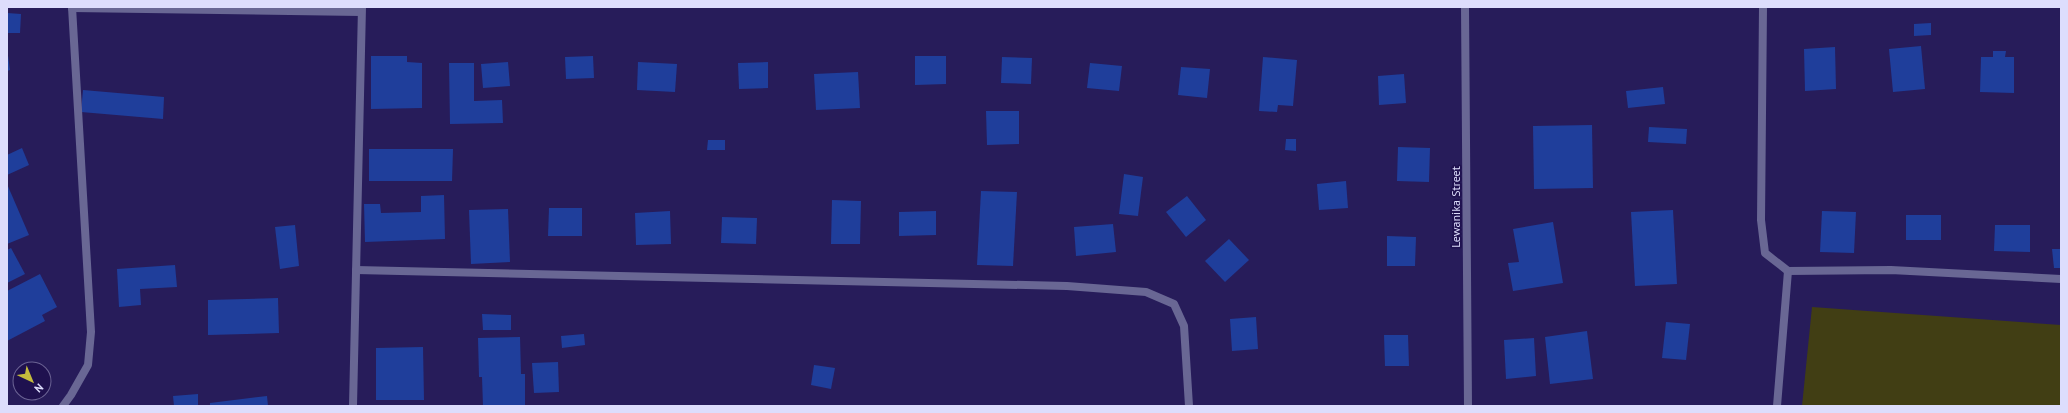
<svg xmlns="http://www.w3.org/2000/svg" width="2068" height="413" font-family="'PT Sans',sans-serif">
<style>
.green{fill:#413e14}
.building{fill:#1f3e9b}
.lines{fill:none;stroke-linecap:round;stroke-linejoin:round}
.street{stroke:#696794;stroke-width:8}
.labels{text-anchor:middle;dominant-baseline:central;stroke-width:3.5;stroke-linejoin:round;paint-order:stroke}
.street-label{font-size:12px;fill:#ddddfc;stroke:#1f114f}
</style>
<rect width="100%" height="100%" fill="#271c5a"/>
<polygon class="green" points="1812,307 2061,325 2061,406 1802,406"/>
<g class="building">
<polygon points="7,13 21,14 20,33 7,33"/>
<polygon points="1931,23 1931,35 1914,36 1914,24"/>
<polygon points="1921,46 1925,89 1893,92 1889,49"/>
<polygon points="1835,47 1836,89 1805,91 1804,49"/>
<polygon points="7,48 10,70 7,71"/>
<polygon points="1993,51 2006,51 2005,57 2014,57 2014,93 1980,92 1981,57 1993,57"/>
<polygon points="371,56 407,56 407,62 422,63 422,108 371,109"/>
<polygon points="593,56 594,78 566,79 565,57"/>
<polygon points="915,56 946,56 946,84 915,85"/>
<polygon points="1002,57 1032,58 1031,84 1001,83"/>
<polygon points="1263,57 1297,60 1293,106 1278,105 1277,112 1259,111"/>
<polygon points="508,62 510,86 483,88 481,64"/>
<polygon points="638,62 677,64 675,92 637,90"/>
<polygon points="768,62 768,88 739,89 738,63"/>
<polygon points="449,63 474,63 474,101 502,100 503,123 450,124"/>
<polygon points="1090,63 1122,66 1119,91 1087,88"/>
<polygon points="1181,67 1210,69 1207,98 1178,95"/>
<polygon points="858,72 860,108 816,110 814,74"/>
<polygon points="1404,74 1406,103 1379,105 1378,76"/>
<polygon points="1663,87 1665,104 1628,108 1626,91"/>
<polygon points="83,90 164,97 163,119 81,112"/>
<polygon points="986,111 1019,111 1019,144 987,145"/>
<polygon points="1592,125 1593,188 1534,189 1533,126"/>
<polygon points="1649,127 1687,129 1686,144 1648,142"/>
<polygon points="1286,139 1296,139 1296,151 1285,150"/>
<polygon points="708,140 725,140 725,150 707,150"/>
<polygon points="1398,147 1430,148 1429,182 1397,181"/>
<polygon points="22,148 29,165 7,175 7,155"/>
<polygon points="369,149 453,149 452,181 369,181"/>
<polygon points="1124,174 1143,177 1138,216 1119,214"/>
<polygon points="1346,181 1348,208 1319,210 1317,184"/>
<polygon points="7,184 29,235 7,244"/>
<polygon points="981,191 1017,192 1013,266 977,265"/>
<polygon points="444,195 445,239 365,242 364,204 380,204 381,213 421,212 421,196"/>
<polygon points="1187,196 1206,220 1186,237 1166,212"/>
<polygon points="832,200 861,201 860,244 831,244"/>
<polygon points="549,208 582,208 582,236 548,236"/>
<polygon points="508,209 510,262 471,264 469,210"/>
<polygon points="1673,210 1677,284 1635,286 1631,212"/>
<polygon points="670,211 671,244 636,245 635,213"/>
<polygon points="936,211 936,235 899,236 899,212"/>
<polygon points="1822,211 1856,212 1854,253 1820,252"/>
<rect x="1906" y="215" width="35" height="25"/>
<polygon points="722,217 757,218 756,244 721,243"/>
<polygon points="1553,222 1563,283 1513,291 1508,263 1519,262 1513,229"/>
<polygon points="1113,224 1116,252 1076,256 1074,227"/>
<polygon points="295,225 299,266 280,269 275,227"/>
<polygon points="1995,225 2030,225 2030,252 1994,251"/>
<polygon points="1387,236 1416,237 1415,266 1387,266"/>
<polygon points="1229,239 1249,260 1225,282 1205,261"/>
<polygon points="11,248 25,274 7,283 7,250"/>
<polygon points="2052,249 2061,249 2061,268 2054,268"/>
<polygon points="175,265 177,287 140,289 141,305 119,307 117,269"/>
<polygon points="40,274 57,307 42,315 45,321 7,341 7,291"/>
<polygon points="278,298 279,333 208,335 208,300"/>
<polygon points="482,314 511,315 511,330 483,330"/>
<polygon points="1256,317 1258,349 1232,351 1230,319"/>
<polygon points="1666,322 1690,324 1686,360 1662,358"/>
<polygon points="1587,331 1593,379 1550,384 1545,337"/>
<polygon points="584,334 585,345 562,348 561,336"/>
<polygon points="1384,335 1408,335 1409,366 1385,366"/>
<polygon points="520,337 521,374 525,374 525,406 483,406 482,377 479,377 478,338"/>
<polygon points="1534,338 1536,376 1506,379 1504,340"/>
<polygon points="423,347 424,400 376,400 376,348"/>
<polygon points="558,362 559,392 534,393 532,363"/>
<polygon points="814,365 835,368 831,389 811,385"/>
<polygon points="198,394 198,406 174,406 173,396"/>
<polygon points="267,396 268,406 210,406 210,403"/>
</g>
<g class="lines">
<g class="street">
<polyline points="1465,7 1468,406"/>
<polyline points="1763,7 1761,220 1765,253 1788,271 1891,270 2061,279"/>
<polyline points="72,8 361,12"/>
<polyline points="356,270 1067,286 1146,292 1174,304 1184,326 1189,406"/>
<polyline points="63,406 71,395 88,365 91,332 72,7"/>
<polyline points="353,406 362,7"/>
<polyline points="1777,406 1788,271"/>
</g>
</g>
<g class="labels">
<g class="street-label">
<text transform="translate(1455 207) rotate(-90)">Lewanika Street</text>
</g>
</g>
<rect width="2068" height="413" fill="none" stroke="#ddddfc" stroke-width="16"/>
<g transform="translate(32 381) rotate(136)"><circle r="19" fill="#1f114f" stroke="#6b6394"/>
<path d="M0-3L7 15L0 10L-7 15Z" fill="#c4bc3d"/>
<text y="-6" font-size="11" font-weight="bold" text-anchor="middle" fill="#ddddfc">N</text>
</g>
</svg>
